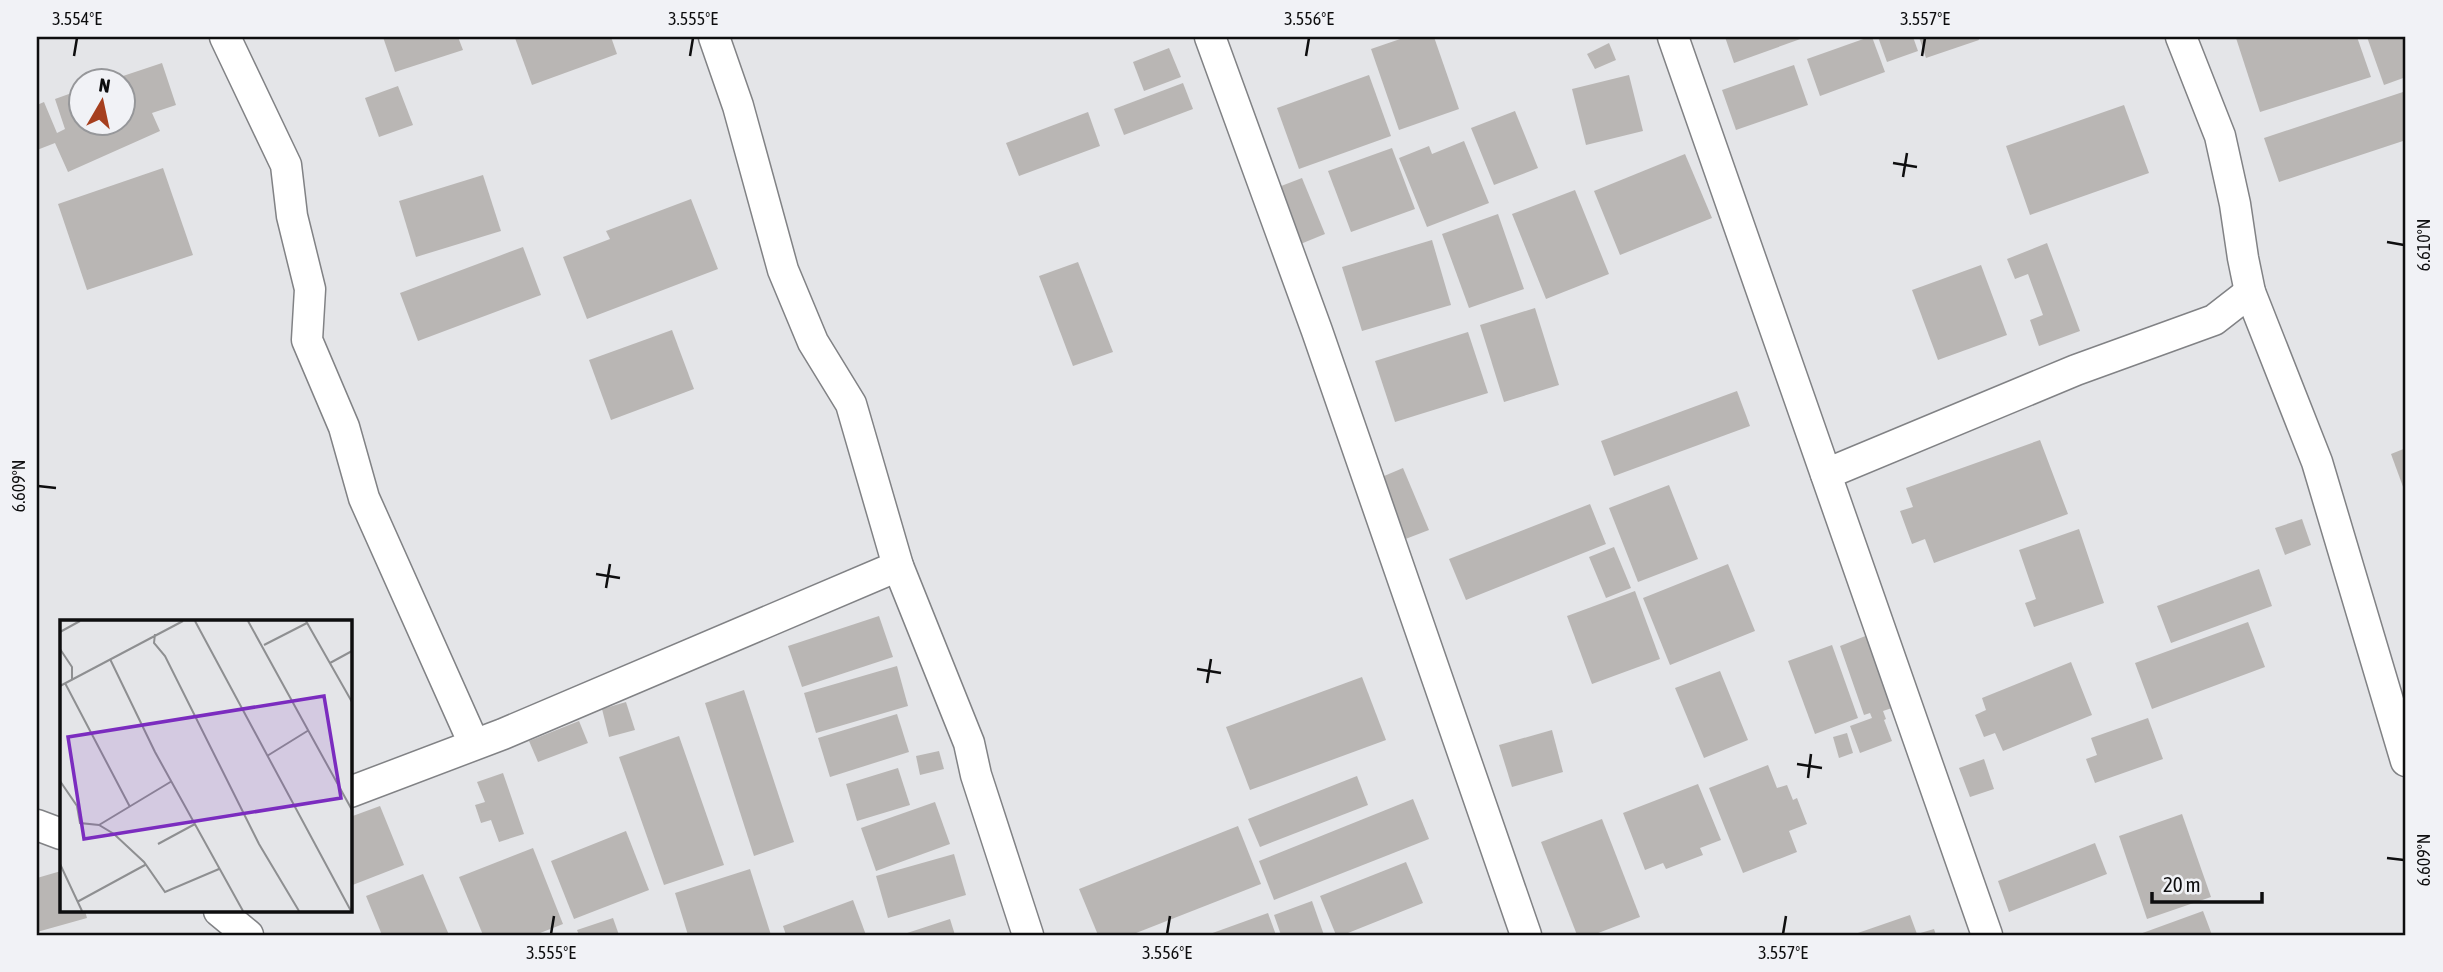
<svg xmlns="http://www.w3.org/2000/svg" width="2443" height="972" font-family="'Asap Condensed',sans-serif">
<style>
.building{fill:#b9b6b4}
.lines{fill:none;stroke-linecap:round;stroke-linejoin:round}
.minor-casing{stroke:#818285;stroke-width:33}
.minor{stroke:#fff;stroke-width:30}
.ticks{fill:none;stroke:#0e0e0f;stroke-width:2.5}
.inset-road{fill:none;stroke:#8e8f91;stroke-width:2}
.view{fill:#7b2cbf;fill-opacity:0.15;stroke:#7b2cbf;stroke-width:3.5}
.inset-edge{fill:none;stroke:#0e0e0f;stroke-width:3.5}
.neatline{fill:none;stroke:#0e0e0f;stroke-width:2.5}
.ticks-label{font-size:18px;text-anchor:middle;fill:#0e0e0f}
</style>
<rect width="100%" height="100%" fill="#e4e5e8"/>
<g class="building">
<polygon points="383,37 458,37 463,50 395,72"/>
<polygon points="517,37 611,37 617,54 532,85 515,38"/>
<polygon points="1406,37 1434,37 1459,109 1399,130 1371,49"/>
<polygon points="1725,37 1806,37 1734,63"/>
<polygon points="1869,37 1872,37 1885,72 1820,96 1807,59"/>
<polygon points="1878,37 1913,37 1918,51 1887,62"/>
<polygon points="1919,37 1978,37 1979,40 1926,58"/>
<polygon points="2241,37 2357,37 2371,77 2260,112 2236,38"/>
<polygon points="2367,37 2406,37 2406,77 2384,85"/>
<polygon points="1609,43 1616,60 1595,69 1587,54"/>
<polygon points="1169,48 1181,77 1144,91 1133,62"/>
<polygon points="162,63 176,105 152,113 160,131 68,172 55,143 37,150 37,105 44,102 57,133 65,129 55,99 80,90 80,122 122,122 122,80 111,80"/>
<polygon points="1794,65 1808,105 1736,130 1722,90"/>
<polygon points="1369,75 1391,136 1299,169 1277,108"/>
<polygon points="1629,75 1643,131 1586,145 1572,89"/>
<polygon points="1183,83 1193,109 1124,135 1114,109"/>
<polygon points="398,86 413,125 379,137 365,98"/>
<polygon points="2406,91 2406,140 2279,182 2264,138"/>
<polygon points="2124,105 2149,173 2030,215 2006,146"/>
<polygon points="1515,111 1538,168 1494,185 1471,128"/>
<polygon points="1088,112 1100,146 1019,176 1006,143"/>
<polygon points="1464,141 1489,203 1427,227 1399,158 1429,146 1432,154"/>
<polygon points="1392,148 1415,209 1351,232 1328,171"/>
<polygon points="1685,154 1712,218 1620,255 1594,191"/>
<polygon points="163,168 193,255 87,290 58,204"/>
<polygon points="483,175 501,231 416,257 399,201"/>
<polygon points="1302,178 1325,234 1298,245 1276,188"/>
<polygon points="1575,190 1609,274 1546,299 1512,214"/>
<polygon points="691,199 718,269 587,319 563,257 610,239 606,231"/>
<polygon points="1498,214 1524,289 1469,308 1442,234"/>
<polygon points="1432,240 1451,305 1362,331 1342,267"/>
<polygon points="2047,243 2080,331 2039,346 2030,320 2043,315 2028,274 2015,279 2007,259"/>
<polygon points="523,247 541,295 418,341 400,293"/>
<polygon points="1078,262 1113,352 1073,366 1039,276"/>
<polygon points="1981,265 2007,335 1938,360 1912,290"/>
<polygon points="1535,308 1559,385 1504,402 1480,325"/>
<polygon points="672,330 694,389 611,420 589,360"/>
<polygon points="1468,332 1488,393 1395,422 1375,361"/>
<polygon points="1737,391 1750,426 1614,476 1601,441"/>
<polygon points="2040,440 2068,514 1934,563 1925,539 1912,544 1900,511 1913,507 1906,488"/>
<polygon points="2406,448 2406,495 2391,454"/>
<polygon points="1403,468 1429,530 1395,543 1370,482"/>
<polygon points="1669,485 1698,559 1638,582 1609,508"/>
<polygon points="1590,504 1606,544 1466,600 1449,559"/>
<polygon points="2302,519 2311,545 2285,555 2275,528"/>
<polygon points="2079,529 2104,603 2034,627 2025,603 2036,599 2019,550"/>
<polygon points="1614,547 1631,588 1606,598 1589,557"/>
<polygon points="1728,564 1755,631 1670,665 1643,598"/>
<polygon points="2259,569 2272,606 2171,643 2157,606"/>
<polygon points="1635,591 1660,659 1592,684 1567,616"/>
<polygon points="879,616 893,657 802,687 788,646"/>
<polygon points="2248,622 2265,667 2152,709 2135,663"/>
<polygon points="1868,635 1895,707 1883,711 1886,719 1884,720 1892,741 1860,753 1850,726 1872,718 1870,713 1864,715 1840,646"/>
<polygon points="1832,645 1858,718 1815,734 1788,661"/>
<polygon points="2071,662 2092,715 2003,751 1995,733 1984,737 1975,715 1986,710 1982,698"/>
<polygon points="897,666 908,706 816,733 804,693"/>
<polygon points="1720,671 1748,740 1704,758 1675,688"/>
<polygon points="1362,677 1386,740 1250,790 1226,727"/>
<polygon points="744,690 794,842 754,856 705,703"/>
<polygon points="626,702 635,730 609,737 602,709"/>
<polygon points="897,714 909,752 830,777 818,738"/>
<polygon points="2148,718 2163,759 2095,783 2086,759 2097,755 2091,738"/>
<polygon points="579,721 588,743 538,762 529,741"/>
<polygon points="1552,730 1563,772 1512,787 1499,745"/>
<polygon points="1847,733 1853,753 1839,758 1833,737"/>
<polygon points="679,736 724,865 664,885 619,757"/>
<polygon points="939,751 944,769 920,775 916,756"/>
<polygon points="1984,759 1994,789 1970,797 1959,768"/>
<polygon points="1768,765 1777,788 1787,785 1793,800 1797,798 1807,824 1789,831 1797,852 1743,873 1709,788"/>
<polygon points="898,768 910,805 857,821 846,784"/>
<polygon points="503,773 524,834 499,842 491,820 481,823 475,805 485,802 477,782"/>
<polygon points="1357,776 1368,805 1260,847 1248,819"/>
<polygon points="1698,784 1721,840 1700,848 1703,855 1666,869 1663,863 1645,870 1623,813"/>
<polygon points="1413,799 1429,839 1274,900 1259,861"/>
<polygon points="935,802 950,844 876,871 861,828"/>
<polygon points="380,806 404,865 350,886 350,817"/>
<polygon points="2182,814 2211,897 2147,919 2119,836"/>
<polygon points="1602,819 1640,917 1593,935 1577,935 1541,842"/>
<polygon points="1238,826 1261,884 1131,935 1098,935 1079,889"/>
<polygon points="626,831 649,890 574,919 551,861"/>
<polygon points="2095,843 2107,874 2009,912 1998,881"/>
<polygon points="533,848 563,924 535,935 483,935 459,877"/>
<polygon points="954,854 966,895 888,918 876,876"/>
<polygon points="1406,862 1423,903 1343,935 1336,935 1320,896"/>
<polygon points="750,869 771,935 688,935 675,893"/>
<polygon points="61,871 61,911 85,911 87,918 37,932 37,878"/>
<polygon points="423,874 449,935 382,935 366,896"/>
<polygon points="853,900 866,935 786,935 783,926"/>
<polygon points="1312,901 1324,935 1281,935 1274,915"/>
<polygon points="2203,911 2212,935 2137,935"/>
<polygon points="1268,913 1276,935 1207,935"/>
<polygon points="1910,915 1917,934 1934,929 1936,935 1852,935"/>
<polygon points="613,918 619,935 579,935 577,930"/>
<polygon points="950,919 955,935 901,935"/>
</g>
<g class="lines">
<g class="minor-casing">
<g id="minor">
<polyline points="225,37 286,165 292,216 310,289 307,340 344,427 364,498 474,744"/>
<polyline points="714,37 738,106 783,270 813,342 851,404 898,566 969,743 976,775 1028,935"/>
<polyline points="1210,37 1317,331 1526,935"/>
<polyline points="1673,37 1987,935"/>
<polyline points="2181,37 2220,136 2235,204 2243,258 2250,292 2317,462 2406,761"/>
<polyline points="1826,474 2076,370 2214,320 2250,292"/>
<polyline points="350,792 503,734 898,566"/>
<polyline points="37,825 61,834"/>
<polyline points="219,911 248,935"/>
</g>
</g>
<use href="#minor" class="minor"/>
</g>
<path class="ticks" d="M74,56L77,38M690,56L693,38M1306,56L1309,38M1922,56L1925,38M1893,163L1917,167M1903,177L1907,153M2387,242L2404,245M38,486L56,488M596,574L620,578M606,588L610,564M1197,669L1221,673M1207,683L1211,659M1797,764L1822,768M1808,778L1811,754M2387,858L2404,860M551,934L554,916M1167,934L1170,916M1783,934L1786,916"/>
<g transform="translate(60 620)">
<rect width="292" height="292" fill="#e4e5e8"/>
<path class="inset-road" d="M135,1L291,291M188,1L292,190M246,1L292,82M0,12L20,1M95,14L94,23L105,36L199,224L239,291M204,25L247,3M0,29L12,47V59M50,39L95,132L183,291M270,43L292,31M5,63L70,187M0,66L123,1M207,136L249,110M0,161L17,186L20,203L39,205L54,214L84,242L105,272L159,249M39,205L112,161M98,224L135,204M0,244L22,291M17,282L85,245"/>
<path class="view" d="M264,76L281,178L24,219L8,117Z"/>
<rect width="292" height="292" class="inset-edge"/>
</g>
<rect width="2443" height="972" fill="none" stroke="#f1f2f6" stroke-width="77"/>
<g transform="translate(102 102) rotate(9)"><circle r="33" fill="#f1f2f6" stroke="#96979a" stroke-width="2"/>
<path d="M0-5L12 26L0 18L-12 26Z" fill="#a63f1e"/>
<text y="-10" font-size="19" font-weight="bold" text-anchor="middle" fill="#0e0e0f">N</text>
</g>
<path d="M2152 892v10h110v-10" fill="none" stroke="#0e0e0f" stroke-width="3.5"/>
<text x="2163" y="892" font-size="21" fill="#0e0e0f" stroke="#f1f2f6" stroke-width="5" paint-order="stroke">20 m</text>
<rect x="38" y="38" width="2366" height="896" class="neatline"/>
<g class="ticks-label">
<text x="77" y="25">3.554°E</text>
<text x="693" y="25">3.555°E</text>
<text x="1309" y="25">3.556°E</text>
<text x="1925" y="25">3.557°E</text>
<text transform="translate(2424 245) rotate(-90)" y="6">6.610°N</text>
<text transform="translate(19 486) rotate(-90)" y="6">6.609°N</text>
<text transform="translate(2424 860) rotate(-90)" y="6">6.609°N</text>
<text x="551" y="959">3.555°E</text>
<text x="1167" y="959">3.556°E</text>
<text x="1783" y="959">3.557°E</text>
</g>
</svg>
